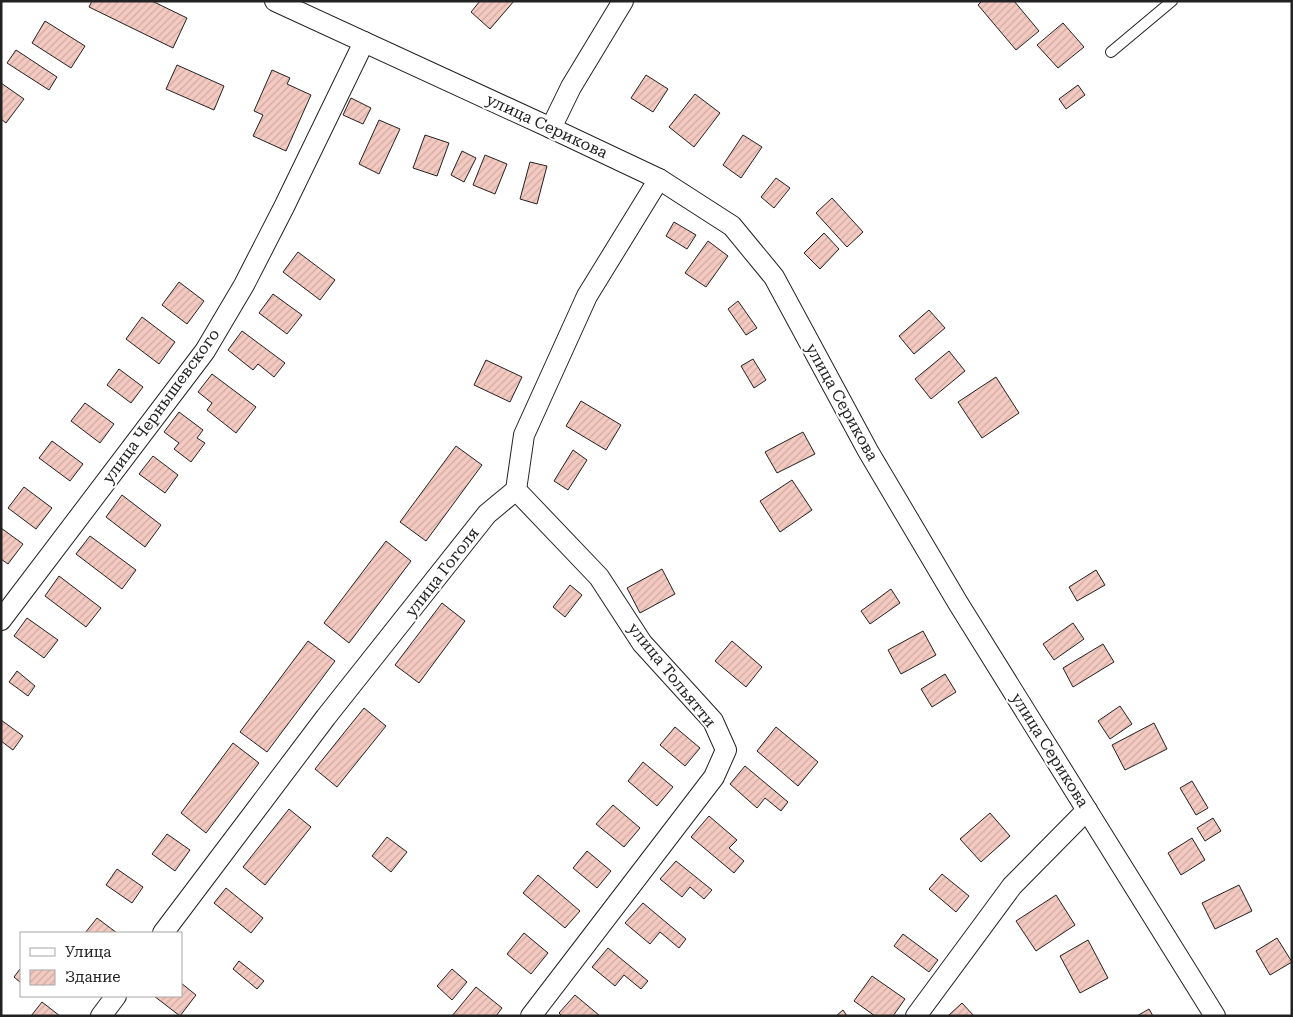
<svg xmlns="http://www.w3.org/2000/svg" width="1293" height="1017" font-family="'Roboto Serif',serif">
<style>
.building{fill:url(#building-hatch);stroke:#222}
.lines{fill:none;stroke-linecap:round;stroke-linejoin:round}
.service-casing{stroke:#222;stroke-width:12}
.minor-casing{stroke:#222;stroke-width:22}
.service{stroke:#fff;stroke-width:10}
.minor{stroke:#fff;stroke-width:20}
.labels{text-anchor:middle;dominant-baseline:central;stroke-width:4;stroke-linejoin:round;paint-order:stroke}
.street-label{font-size:16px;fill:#222;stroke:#fff}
</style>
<defs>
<pattern id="building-hatch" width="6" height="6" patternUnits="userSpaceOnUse" patternTransform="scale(1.25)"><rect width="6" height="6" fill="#f3c9c0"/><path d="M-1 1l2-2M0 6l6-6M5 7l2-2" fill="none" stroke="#d0aca5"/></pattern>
</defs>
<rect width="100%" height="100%" fill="#fff"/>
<g class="building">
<polygon points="92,1 152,1 187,18 173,48 89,7"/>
<polygon points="480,1 514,1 490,29 471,12"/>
<polygon points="982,1 1014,1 1039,31 1016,50 978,5"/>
<polygon points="45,21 85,46 71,68 32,43"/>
<polygon points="1063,23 1084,47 1058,68 1037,45"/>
<polygon points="16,50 57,77 49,90 7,63"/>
<polygon points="177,65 224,86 214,110 166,89"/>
<polygon points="272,70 290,78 287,84 311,95 286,151 253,136 263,115 254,111"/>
<polygon points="646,75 668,89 653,112 631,98"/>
<polygon points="1,83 24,99 6,123 1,119"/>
<polygon points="1078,85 1085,95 1066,109 1059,99"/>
<polygon points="695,94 720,113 694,147 669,127"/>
<polygon points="351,98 371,108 363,124 343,115"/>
<polygon points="379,120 400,129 379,174 359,164"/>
<polygon points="425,135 449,143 437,176 413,168"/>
<polygon points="743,135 762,147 741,178 723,165"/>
<polygon points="462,151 476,158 464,182 451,175"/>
<polygon points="485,155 507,164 495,194 473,185"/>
<polygon points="530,162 547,166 537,204 520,199"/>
<polygon points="776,178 790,188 774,208 761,197"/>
<polygon points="832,198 863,232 847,247 816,213"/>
<polygon points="674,222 696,235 687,249 666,236"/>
<polygon points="824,233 839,249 820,269 804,253"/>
<polygon points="708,241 728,256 706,287 685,273"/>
<polygon points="298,252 335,280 320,300 283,272"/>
<polygon points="179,282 204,301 187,324 162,305"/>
<polygon points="273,294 302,315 287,334 259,313"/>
<polygon points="738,301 757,328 746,335 728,309"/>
<polygon points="929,310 945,328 914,354 899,336"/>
<polygon points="142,317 175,342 159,364 126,339"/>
<polygon points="242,331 285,363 274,377 258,364 253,370 228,350"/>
<polygon points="949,351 965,371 931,399 915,379"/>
<polygon points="753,359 766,380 754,388 741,366"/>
<polygon points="486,360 522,377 510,402 474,385"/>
<polygon points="119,369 143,387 131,403 107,385"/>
<polygon points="212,374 256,407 236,433 207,410 212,403 198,392"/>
<polygon points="996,377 1019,413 982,438 958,402"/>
<polygon points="581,401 621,425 606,450 566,426"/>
<polygon points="85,403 114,424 100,443 71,421"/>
<polygon points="179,412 203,430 197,438 205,443 191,462 174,449 179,443 164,432"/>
<polygon points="803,432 815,454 777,473 765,452"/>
<polygon points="52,441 83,464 70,481 39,458"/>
<polygon points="456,446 482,465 426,541 400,522"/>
<polygon points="573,450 587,460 568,490 554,481"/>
<polygon points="153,456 178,475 165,493 139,474"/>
<polygon points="792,480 812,510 780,532 760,501"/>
<polygon points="24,487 52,508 36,529 8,508"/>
<polygon points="122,495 161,525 145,547 106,517"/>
<polygon points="1,528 23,544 8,564 1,559"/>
<polygon points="90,536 136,570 122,589 76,554"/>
<polygon points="386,541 411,561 349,643 324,623"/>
<polygon points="662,569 675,594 640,613 627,588"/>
<polygon points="1096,570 1105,585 1077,601 1069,587"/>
<polygon points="59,576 101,608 86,627 45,596"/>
<polygon points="570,585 582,595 565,617 553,607"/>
<polygon points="891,589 900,603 870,624 861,611"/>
<polygon points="442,603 465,621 419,683 395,665"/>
<polygon points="27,618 58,640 44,658 14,636"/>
<polygon points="1073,623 1084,639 1054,660 1043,644"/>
<polygon points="923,631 936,655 901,674 888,650"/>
<polygon points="308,641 335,661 267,752 240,732"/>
<polygon points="732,641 762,667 746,687 715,661"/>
<polygon points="1103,644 1114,662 1073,687 1063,668"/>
<polygon points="17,671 35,686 28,696 9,682"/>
<polygon points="945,674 956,692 932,707 921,689"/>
<polygon points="1120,706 1132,724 1110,739 1098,721"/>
<polygon points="364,708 386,726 337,787 315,769"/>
<polygon points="1,720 23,736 13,750 1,741"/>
<polygon points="1154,723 1167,749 1125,770 1112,745"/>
<polygon points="675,727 700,748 685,766 660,745"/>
<polygon points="776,727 818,762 798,786 757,751"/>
<polygon points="233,743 259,763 206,833 181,813"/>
<polygon points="643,762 673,787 657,806 628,781"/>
<polygon points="745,766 788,802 781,811 765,798 757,808 730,784"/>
<polygon points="1192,781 1208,808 1196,815 1180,788"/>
<polygon points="613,805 640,828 624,847 596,824"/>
<polygon points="289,809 311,827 265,885 243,867"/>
<polygon points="990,813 1010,836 981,862 960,839"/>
<polygon points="709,816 737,840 729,848 744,861 734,873 691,837"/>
<polygon points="1213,818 1221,831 1205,841 1197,828"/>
<polygon points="167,834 190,850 175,871 152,854"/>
<polygon points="387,837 407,852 391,872 372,856"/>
<polygon points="1192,838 1205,860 1181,875 1168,853"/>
<polygon points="587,851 611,871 597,888 573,868"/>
<polygon points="676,861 712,890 704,899 690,887 682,897 660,879"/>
<polygon points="117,869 143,887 132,903 106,885"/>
<polygon points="942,874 969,896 956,912 929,889"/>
<polygon points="538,875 580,911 565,928 523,893"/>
<polygon points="1239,885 1252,911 1215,929 1202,903"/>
<polygon points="226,888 263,918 251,933 214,903"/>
<polygon points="1056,895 1075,925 1036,951 1016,921"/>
<polygon points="643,903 686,939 679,948 660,932 650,944 625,923"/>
<polygon points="97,918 117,933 85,933"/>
<polygon points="524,933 548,953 531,974 507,954"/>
<polygon points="903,934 938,960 929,972 894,946"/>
<polygon points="1277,938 1292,962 1270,975 1256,951"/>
<polygon points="1088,940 1108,978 1080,993 1060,956"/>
<polygon points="608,948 648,981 641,989 624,975 615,986 592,967"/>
<polygon points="239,961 264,981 257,989 233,969"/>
<polygon points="20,969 21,970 21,983 14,977"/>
<polygon points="452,969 467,982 452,1000 437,986"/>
<polygon points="872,976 905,999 893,1016 875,1016 854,1001"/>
<polygon points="181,983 196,995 180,1016 154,996 181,996"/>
<polygon points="476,987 502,1008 496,1016 452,1016"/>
<polygon points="575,995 600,1016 562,1016 559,1013"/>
<polygon points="42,1002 60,1016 31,1016"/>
<polygon points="962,1003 974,1016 948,1016"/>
<polygon points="1149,1009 1153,1016 1137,1016"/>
<polygon points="843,1010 847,1016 836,1016"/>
</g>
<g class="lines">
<g class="service-casing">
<polyline id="service" points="1111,52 1172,1"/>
</g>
<g class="minor-casing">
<g id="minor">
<polyline points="275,1 551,128 659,179 732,226 774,277 868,451 958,603 1215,1016"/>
<polyline points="551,128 571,87 623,1"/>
<polyline points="516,490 599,577 642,643 713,721 726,750 714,777 531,1016"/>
<polyline points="1,620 205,351 244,285 284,207 364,42"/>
<polyline points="163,933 326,717 487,514 516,490 524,435 587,296 659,179"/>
<polyline points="101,1016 116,996"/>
<polyline points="916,1016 1012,886 1087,810"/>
</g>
</g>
<use href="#service" class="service"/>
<use href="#minor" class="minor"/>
</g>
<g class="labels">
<g class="street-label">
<text transform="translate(547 126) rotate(25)">улица Серикова</text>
<text transform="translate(842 402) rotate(61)">улица Серикова</text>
<text transform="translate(161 406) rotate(-54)">улица Чернышевского</text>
<text transform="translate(442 572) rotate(-52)">улица Гоголя</text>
<text transform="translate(672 675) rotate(51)">улица Тольятти</text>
<text transform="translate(1050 750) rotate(58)">улица Серикова</text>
</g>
</g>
<rect width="1293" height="1017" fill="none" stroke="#222222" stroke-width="5"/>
<rect x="20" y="932" width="162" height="65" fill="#ffffff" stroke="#a7a7a7"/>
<rect x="30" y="948" width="25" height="8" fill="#ffffff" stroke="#a7a7a7"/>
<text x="65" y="957" font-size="15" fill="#222222">Улица</text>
<rect x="30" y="970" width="25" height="15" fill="url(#building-hatch)" stroke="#a7a7a7"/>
<text x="65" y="982" font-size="15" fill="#222222">Здание</text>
</svg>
